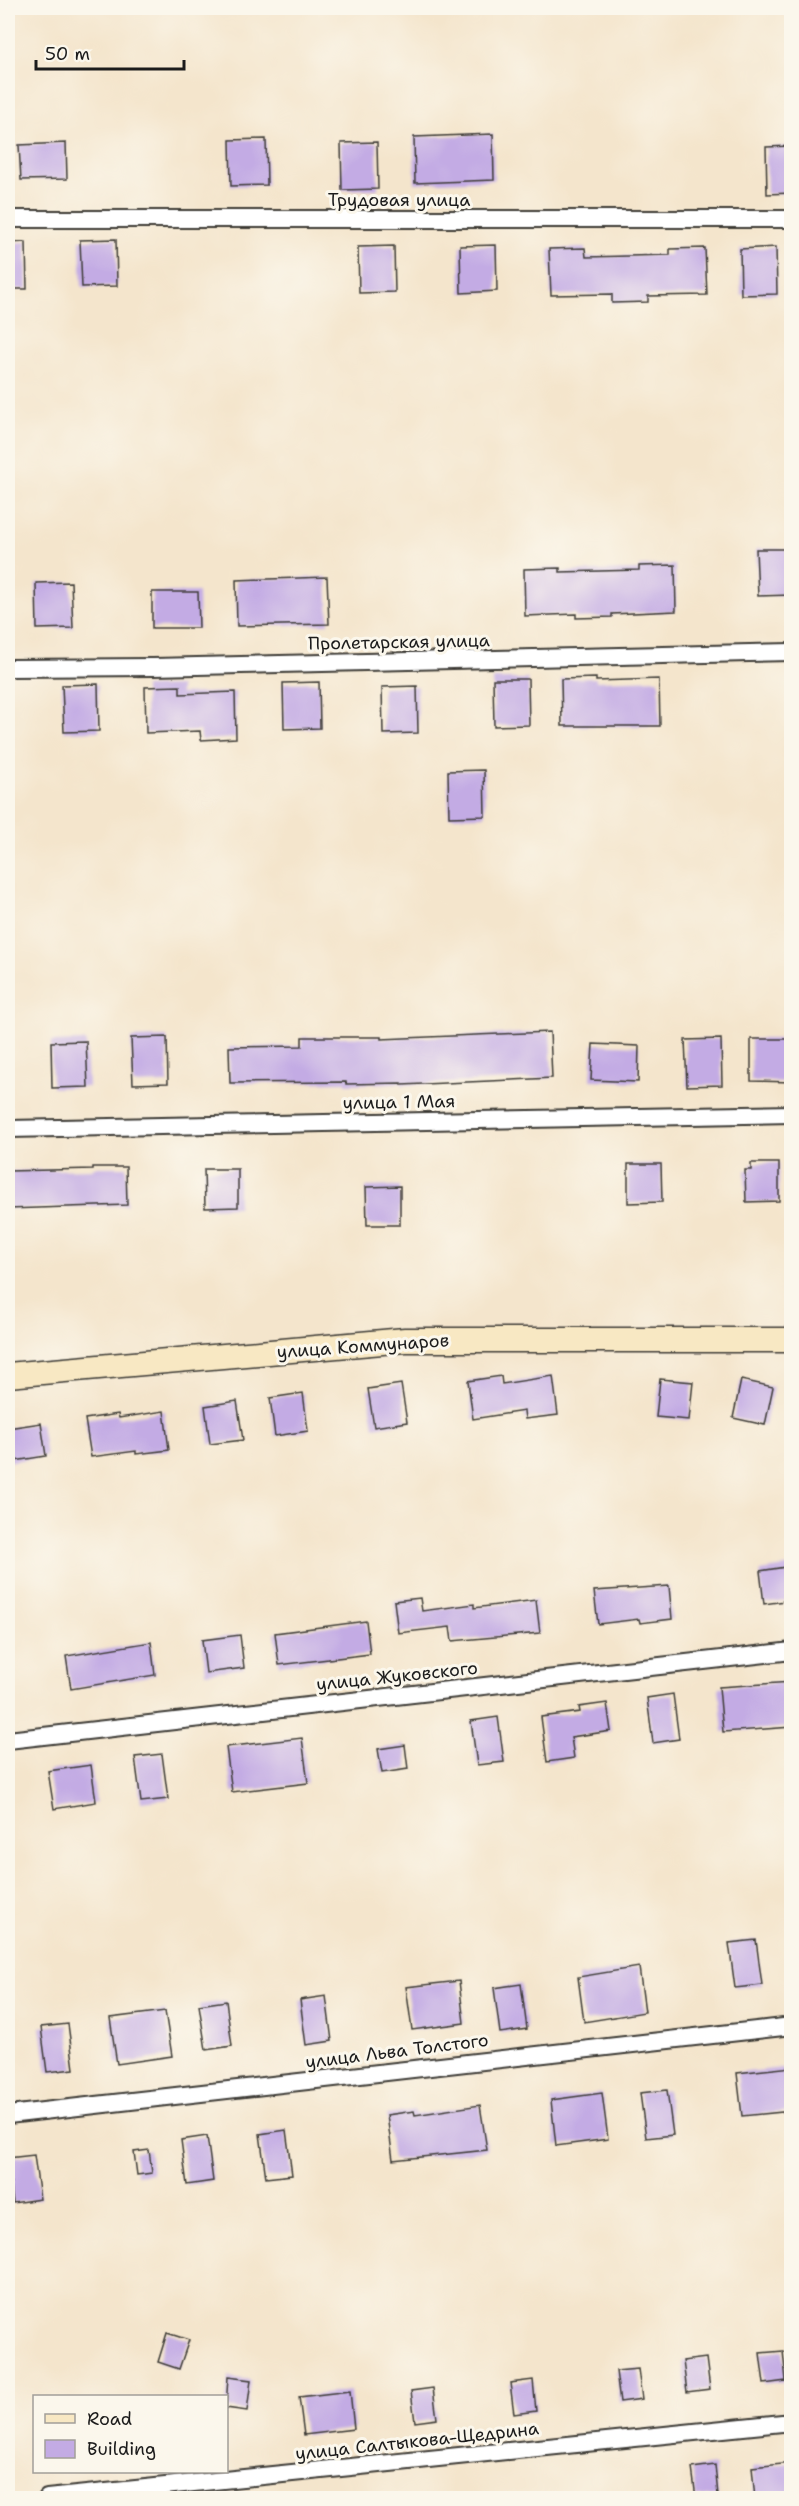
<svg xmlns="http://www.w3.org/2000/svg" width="799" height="2506" font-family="'Shantell Sans',sans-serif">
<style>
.building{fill:#c3abe4}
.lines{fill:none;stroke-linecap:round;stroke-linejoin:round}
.minor-casing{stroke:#3c3a36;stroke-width:20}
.secondary-casing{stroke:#3c3a36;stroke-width:27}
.minor{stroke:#fff;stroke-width:16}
.secondary{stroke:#f8e8c3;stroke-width:24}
.labels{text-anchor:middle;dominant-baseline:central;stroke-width:6;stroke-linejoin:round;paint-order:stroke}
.street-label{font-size:18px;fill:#1c1c1c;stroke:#fbf7ec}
</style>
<rect width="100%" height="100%" fill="#fbf7ec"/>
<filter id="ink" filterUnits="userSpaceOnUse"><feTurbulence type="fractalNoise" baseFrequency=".0167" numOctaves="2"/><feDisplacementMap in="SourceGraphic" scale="12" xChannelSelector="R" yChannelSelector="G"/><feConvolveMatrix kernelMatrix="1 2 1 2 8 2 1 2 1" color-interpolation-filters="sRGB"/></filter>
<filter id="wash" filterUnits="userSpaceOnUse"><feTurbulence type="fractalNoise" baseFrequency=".008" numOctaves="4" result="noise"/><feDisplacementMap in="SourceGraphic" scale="24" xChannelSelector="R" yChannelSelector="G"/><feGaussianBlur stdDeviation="1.35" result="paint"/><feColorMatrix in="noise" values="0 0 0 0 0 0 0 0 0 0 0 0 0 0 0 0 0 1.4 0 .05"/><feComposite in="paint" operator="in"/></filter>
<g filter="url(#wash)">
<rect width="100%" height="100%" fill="#f4e5cc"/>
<g id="blocks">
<g class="building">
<polygon points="493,134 494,180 415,183 414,137"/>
<polygon points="266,139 267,185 231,186 230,140"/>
<polygon points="377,142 378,189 342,190 341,143"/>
<polygon points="66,143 67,179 21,180 19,145"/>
<polygon points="792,146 792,193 767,194 766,147"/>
<polygon points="116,239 117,286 82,287 80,240"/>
<polygon points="26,242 27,289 8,289 8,243"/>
<polygon points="496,245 497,291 461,293 460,246"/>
<polygon points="394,246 395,292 359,293 358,247"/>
<polygon points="776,247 777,294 741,295 740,249"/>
<polygon points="585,248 586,257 670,255 670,249 705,248 707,295 648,296 648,302 612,303 612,294 551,295 549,249"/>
<polygon points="756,549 792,549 792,595 758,596"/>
<polygon points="675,565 676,611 612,614 612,617 576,618 576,614 525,616 524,569 560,568 560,572 639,570 639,566"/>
<polygon points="327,577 329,624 237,626 236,580"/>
<polygon points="71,582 73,628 37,629 36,583"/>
<polygon points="152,592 198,592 199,628 152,628"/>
<polygon points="596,678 596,681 659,679 660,726 562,726 561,679"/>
<polygon points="493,679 528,679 529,725 494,726"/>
<polygon points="319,682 320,728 284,729 283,683"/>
<polygon points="98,684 99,731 64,732 62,685"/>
<polygon points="180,686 180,694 235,692 236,738 201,740 200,731 146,733 145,687"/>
<polygon points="417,686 418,733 383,734 382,687"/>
<polygon points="484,770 485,816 449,817 448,771"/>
<polygon points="550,1032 552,1078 402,1085 402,1083 346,1084 346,1082 230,1083 229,1047 302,1046 302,1037 381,1037 381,1039"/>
<polygon points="167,1037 168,1083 133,1084 131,1038"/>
<polygon points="721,1039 722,1085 687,1086 685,1040"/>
<polygon points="751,1039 792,1039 792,1082 751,1081"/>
<polygon points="86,1041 88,1087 52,1088 51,1042"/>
<polygon points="593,1044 639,1046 638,1082 591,1080"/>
<polygon points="751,1163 779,1163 779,1201 746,1202 745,1170 751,1170"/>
<polygon points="628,1164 661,1164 662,1202 628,1203"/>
<polygon points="93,1167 126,1167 127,1205 8,1209 8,1171 93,1169"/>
<polygon points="204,1169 238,1169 238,1207 205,1208"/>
<polygon points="400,1186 400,1225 367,1225 366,1187"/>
<polygon points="501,1376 502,1384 553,1376 558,1415 525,1419 524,1411 473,1419 468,1381"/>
<polygon points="660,1379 693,1382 689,1420 656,1417"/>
<polygon points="741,1380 773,1387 765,1425 733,1418"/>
<polygon points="401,1384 407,1422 374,1427 368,1389"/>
<polygon points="303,1393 308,1431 275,1436 270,1398"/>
<polygon points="237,1401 243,1440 210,1444 205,1406"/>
<polygon points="164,1411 169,1450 136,1454 136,1451 91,1457 85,1419 118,1414 119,1418"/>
<polygon points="41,1423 46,1456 8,1462 8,1428"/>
<polygon points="792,1566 792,1600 764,1604 760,1571"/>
<polygon points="669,1586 672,1619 640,1623 639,1619 598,1624 594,1591"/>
<polygon points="420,1598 422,1611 474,1604 474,1608 536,1600 540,1633 452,1641 450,1627 398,1633 394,1601"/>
<polygon points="366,1621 370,1654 279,1665 275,1633"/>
<polygon points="240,1635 244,1668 206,1673 202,1640"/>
<polygon points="151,1642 155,1675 71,1689 66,1656"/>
<polygon points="792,1682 792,1727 723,1732 719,1687"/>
<polygon points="673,1694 679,1739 653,1743 647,1698"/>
<polygon points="607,1703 611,1731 571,1737 574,1758 547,1762 541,1717 580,1712 579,1707"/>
<polygon points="498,1717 504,1762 477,1765 471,1721"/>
<polygon points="302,1738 308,1783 232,1792 226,1747"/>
<polygon points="405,1745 408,1769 382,1773 378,1749"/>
<polygon points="162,1754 168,1799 141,1802 135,1757"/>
<polygon points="91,1765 96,1802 54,1809 48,1771"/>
<polygon points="756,1940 762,1985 735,1988 729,1943"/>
<polygon points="639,1967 645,2012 584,2022 578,1977"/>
<polygon points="459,1981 464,2023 412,2030 406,1987"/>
<polygon points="521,1984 527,2029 500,2033 494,1988"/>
<polygon points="326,1996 332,2041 306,2045 300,2000"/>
<polygon points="226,2001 232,2046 206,2050 199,2005"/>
<polygon points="165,2011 172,2056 117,2064 110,2018"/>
<polygon points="68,2024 74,2069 47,2072 41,2027"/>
<polygon points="792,2067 792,2111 742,2116 737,2073"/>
<polygon points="667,2090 673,2135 646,2138 640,2093"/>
<polygon points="602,2093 608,2139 556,2146 551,2100"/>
<polygon points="480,2105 487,2150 393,2160 387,2115 414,2111 415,2115"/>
<polygon points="286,2130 292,2175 266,2178 260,2134"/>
<polygon points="207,2136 213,2181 187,2185 181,2140"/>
<polygon points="149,2150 152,2173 137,2175 134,2152"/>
<polygon points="34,2155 40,2199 13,2203 8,2158"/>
<polygon points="167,2333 189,2340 179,2369 158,2362"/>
<polygon points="783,2351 786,2381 764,2384 760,2353"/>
<polygon points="706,2358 710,2389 687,2392 683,2361"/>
<polygon points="638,2369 642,2399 620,2402 616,2371"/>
<polygon points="228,2377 251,2380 247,2411 226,2408"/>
<polygon points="533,2380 536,2411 514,2414 510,2383"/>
<polygon points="433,2388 437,2419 415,2422 411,2391"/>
<polygon points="350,2391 354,2429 304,2435 299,2397"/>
<polygon points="792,2463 792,2499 755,2499 752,2467"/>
<polygon points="715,2465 718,2495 696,2498 692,2468"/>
</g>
</g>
</g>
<g filter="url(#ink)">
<use href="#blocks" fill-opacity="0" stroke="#3c3a36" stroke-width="1.5"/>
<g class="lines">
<g class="minor-casing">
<g id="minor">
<polyline points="8,219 792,219"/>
<polyline points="8,668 153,667 792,652"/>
<polyline points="8,1129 792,1114"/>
<polyline points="8,1740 792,1651"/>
<polyline points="8,2115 792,2026"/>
<polyline points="47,2498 792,2422"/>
</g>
</g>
<g class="secondary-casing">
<polyline id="secondary" points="8,1375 405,1340 792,1340"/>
</g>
<use href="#minor" class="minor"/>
<use href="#secondary" class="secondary"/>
</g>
</g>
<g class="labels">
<g class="street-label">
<text x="399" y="200">Трудовая улица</text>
<text transform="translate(399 642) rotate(-1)">Пролетарская улица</text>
<text transform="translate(399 1102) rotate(-1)">улица 1 Мая</text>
<text transform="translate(363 1346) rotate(-4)">улица Коммунаров</text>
<text transform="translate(397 1676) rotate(-6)">улица Жуковского</text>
<text transform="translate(397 2051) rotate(-7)">улица Льва Толстого</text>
<text transform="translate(417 2441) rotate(-6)">улица Салтыкова-Щедрина</text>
</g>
</g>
<rect width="799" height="2506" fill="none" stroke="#fbf7ec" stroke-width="30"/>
<rect x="33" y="2395" width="195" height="78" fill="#fbf7ec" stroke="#a29f99" stroke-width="1.5"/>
<rect x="45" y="2414" width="30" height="9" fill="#f8e8c3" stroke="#a29f99" stroke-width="1.5"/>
<text x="87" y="2425" font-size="18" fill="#1c1c1c">Road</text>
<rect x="45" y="2440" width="30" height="18" fill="#c3abe4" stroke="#a29f99" stroke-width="1.5"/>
<text x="87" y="2455" font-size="18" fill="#1c1c1c">Building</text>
<path d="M36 60v9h148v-9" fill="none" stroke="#1c1c1c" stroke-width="3"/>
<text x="45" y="60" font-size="18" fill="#1c1c1c" stroke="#fbf7ec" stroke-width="4.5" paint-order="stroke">50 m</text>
</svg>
